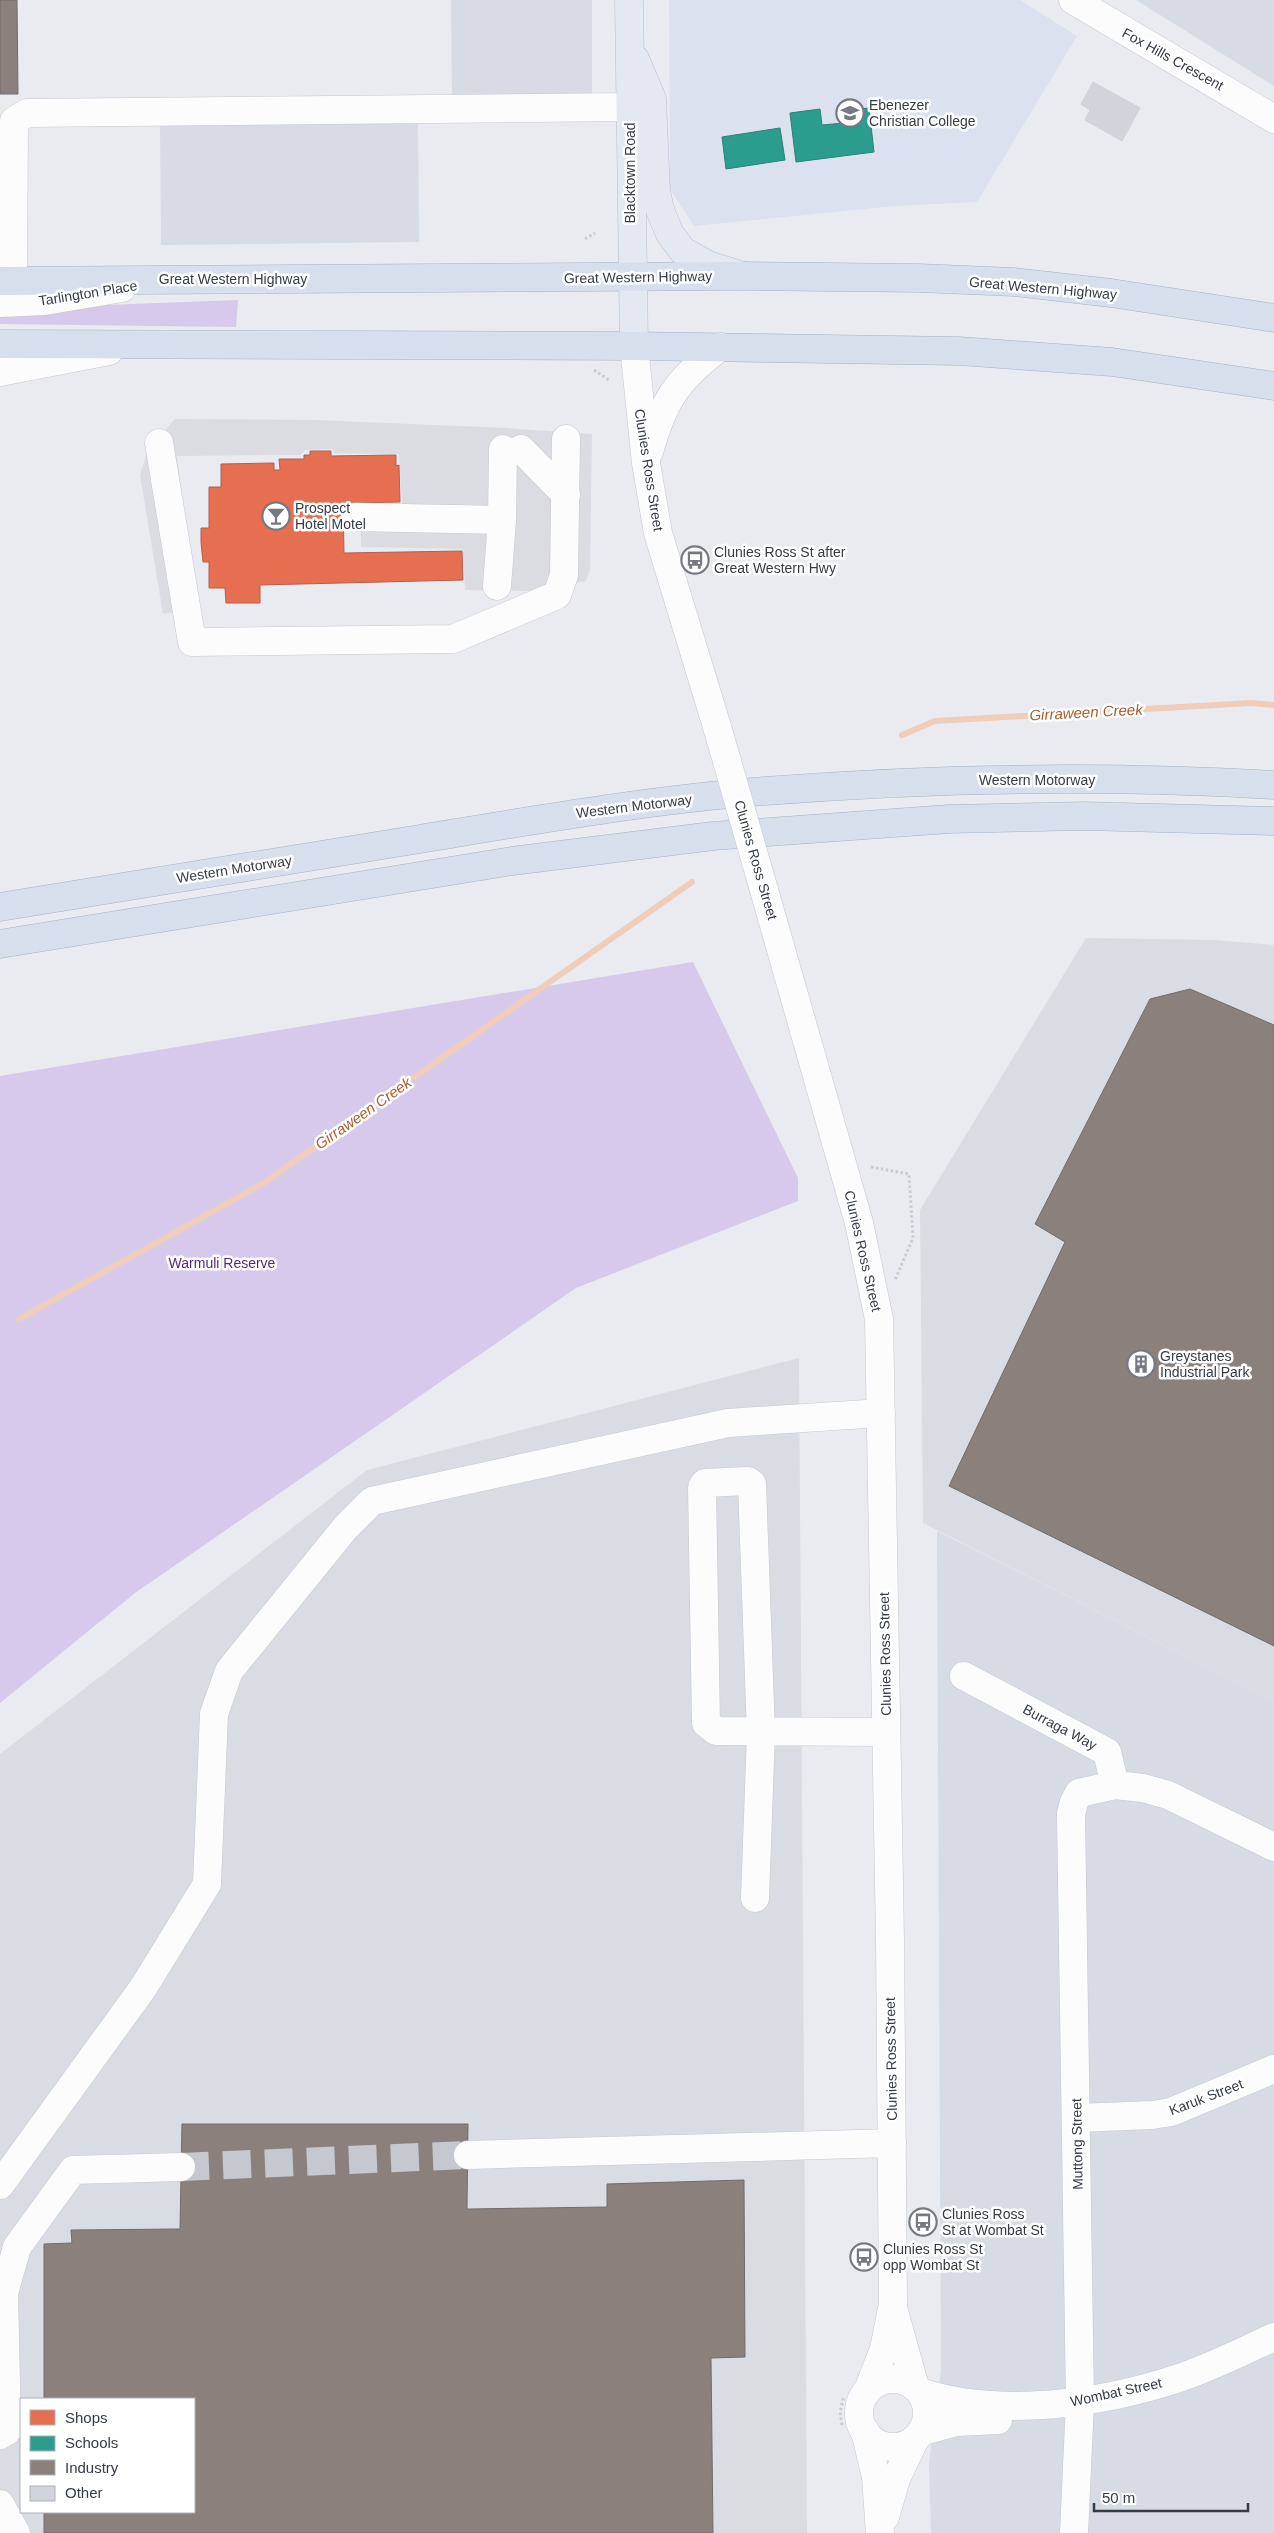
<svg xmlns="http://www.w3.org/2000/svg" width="1274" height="2533" font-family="Arial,sans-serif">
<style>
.residential{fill:#d6dbe4}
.industrial{fill:#d9dce2;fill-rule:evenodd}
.education{fill:#dbe1ee}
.green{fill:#d6c9ec}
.parking{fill:#dadce2}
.shops{fill:#e76f51;stroke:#b2604e}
.schools{fill:#2a9d8f;stroke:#2d8079}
.industry{fill:#8a817c;stroke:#706c6c}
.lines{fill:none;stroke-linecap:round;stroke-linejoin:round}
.stream{stroke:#efcdb9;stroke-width:6}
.building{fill:#d1d4da;stroke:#cfd2d8}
.minor-tunnel{stroke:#c5c8ce;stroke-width:28;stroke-dasharray:28 14;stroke-linecap:butt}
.minor-casing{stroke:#c6c9ce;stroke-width:29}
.major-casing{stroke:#b6bfd2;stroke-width:29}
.highway-casing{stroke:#a4b2c8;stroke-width:29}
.path{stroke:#caccd1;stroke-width:3;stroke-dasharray:2.5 2.5;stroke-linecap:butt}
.minor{stroke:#fcfcfd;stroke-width:28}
.major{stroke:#e3e8f1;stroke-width:28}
.highway{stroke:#d8dfec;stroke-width:28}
.minor-bridge-casing{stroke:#c6c9ce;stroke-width:29;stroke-linecap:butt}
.minor-bridge{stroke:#fcfcfd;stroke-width:28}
.labels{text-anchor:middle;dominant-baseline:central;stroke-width:5;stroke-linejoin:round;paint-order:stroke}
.street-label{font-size:14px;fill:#353c46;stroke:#fff}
.poi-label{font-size:14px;fill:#353c46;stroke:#fff;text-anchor:start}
.park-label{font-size:14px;fill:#582878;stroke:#fff}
.water-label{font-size:15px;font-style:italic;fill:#ab5e2c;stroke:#fff}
</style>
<rect width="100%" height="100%" fill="#e9ebf0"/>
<g class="residential">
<polygon points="451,0 592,0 592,94 452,100"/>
<polygon points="1136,0 1274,0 1274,86"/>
<polygon points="418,120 419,242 161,245 160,121"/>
<polygon points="937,1531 1274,1701 1274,2533 931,2533 929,2462 941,2371"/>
</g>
<g class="industrial">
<polygon points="1086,938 1215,940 1274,945 1274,1701 923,1523 920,1210"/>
<path d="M799,1358L807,2533H0V1754L367,1470ZM21,2399H194V2512H21Z"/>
</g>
<polygon class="education" points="669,0 1020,0 1077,36 977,202 895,206 694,226 670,189"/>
<g class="green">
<polygon points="238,300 236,327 0,324 0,309"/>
<polygon points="693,962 798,1178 798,1201 576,1288 135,1593 0,1703 0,1076"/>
</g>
<g class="parking">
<polygon points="175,419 315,420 506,428 592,434 590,569 586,581 529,591 465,590 463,549 361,547 360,506 402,504 399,454 334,453 333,449 305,450 300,455 177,456 195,608 163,614 140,475 148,449"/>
<polygon points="799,2168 803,2533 721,2533 718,2363 752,2361 745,2174 759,2170"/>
</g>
<polygon class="shops" points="310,451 331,451 331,456 396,455 396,466 399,465 400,502 343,503 344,553 462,551 463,580 260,585 260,603 226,603 225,588 209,588 209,562 203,562 201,542 201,528 209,528 209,487 221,487 221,464 274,463 274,470 280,470 279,459 304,459 304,455 310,455"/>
<g class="schools">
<polygon points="869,108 874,152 796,162 790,113 820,109 822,125 844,123 842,111"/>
<polygon points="780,128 785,160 726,169 722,137"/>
</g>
<g class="industry">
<polygon points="0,0 17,0 18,94 0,94"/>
<polygon points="1190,989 1274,1025 1274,1646 949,1486 1065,1242 1035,1224 1150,999"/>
<polygon points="182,2124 468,2124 467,2209 607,2207 607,2184 744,2180 745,2357 711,2358 713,2533 44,2533 44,2512 194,2512 194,2399 44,2399 44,2244 72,2243 71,2230 180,2229"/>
</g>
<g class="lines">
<g class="stream">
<polyline points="902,735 935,721 1251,703 1274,705"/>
<polyline points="19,1319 264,1183 692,882"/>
</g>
</g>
<polygon class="building" points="1093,82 1140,108 1122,141 1085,120 1090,110 1081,104"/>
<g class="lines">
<polyline class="minor-tunnel" points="181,2167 468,2155"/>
<g class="minor-casing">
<g id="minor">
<polyline points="1073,0 1274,119"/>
<polyline points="13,281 14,121 27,113 630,107"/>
<polyline points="0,303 44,301 122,288"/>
<polyline points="634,346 646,463 658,533 718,730"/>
<polyline points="0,372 109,351"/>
<polyline points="159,443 192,642 453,639 557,595 564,575 566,439"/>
<polyline points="521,449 566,495"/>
<path d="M649,452C664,399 677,380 720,347"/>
<polyline points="355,517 502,520 503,449"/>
<polyline points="497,586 502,520"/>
<polyline points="764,890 859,1223 879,1319 890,1938 893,2304 884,2349 868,2390"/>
<polyline points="964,1676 1107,1752 1115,1785 1143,1788 1168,1795 1274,1847"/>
<polyline points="755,1898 761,1733 752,1484 748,1481 705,1483 702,1487 706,1723 716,1731 886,1732"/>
<polyline points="1077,2118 1152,2115 1171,2112 1274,2069"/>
<polyline points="468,2155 892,2143"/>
<polyline points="0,2185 143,1988 207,1884 214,1714 229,1671 346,1527 372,1501 728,1423 881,1413"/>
<polyline points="895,2315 915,2387"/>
<circle cx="893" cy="2413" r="34"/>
<path d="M920,2392C1000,2418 1101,2404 1179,2378C1212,2367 1243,2351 1274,2337"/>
<polyline points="865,2431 876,2477 880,2533"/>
<polyline points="923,2431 956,2422 998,2420"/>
<polyline points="0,2435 7,2431 4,2293 17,2247 73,2170 181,2167"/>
<polyline points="0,2504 16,2533"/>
<polyline points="885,2517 896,2479 915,2439"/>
<polyline points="1074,2533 1080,2402 1071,1814 1074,1802 1079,1793 1115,1785"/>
</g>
</g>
<g class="major-casing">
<g id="major">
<polyline points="629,0 634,346"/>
<polyline points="635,59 652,99 656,191 660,210 670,234 683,251 708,265 740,275"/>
</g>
</g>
<g class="highway-casing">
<g id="highway">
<polyline points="0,281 741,276 919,278 1014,282 1111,293 1274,318"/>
<polyline points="0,344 634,346 959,351 1112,362 1274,386"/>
<path d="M0,907C140,884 280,861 420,839C535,820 649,800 765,791C934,778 1105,775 1274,785"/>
<polyline points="0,944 512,861 713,836 949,819 1084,816 1274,821"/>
</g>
</g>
<g class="path">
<polyline points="585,239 595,233"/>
<polyline points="594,370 610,381"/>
<polyline points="871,1167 909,1174 913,1238 895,1280"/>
<polyline points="842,2425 840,2412 844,2396"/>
</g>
<use href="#minor" class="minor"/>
<use href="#major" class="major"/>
<use href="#highway" class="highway"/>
<g class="minor-bridge-casing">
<polyline id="minor-bridge" points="718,730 764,890"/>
</g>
<use href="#minor-bridge" class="minor-bridge"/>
</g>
<defs>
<g id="school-ring" transform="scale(1.4375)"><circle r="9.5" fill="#fff" stroke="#747982" stroke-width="1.5"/><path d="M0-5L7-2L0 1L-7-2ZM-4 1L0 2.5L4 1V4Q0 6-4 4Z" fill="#747982"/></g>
<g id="bar-ring" transform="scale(1.4375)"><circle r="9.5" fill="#fff" stroke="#747982" stroke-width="1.5"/><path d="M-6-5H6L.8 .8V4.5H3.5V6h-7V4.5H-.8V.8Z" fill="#747982"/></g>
<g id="bus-ring" transform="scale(1.4375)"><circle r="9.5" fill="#fff" stroke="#747982" stroke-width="1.5"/><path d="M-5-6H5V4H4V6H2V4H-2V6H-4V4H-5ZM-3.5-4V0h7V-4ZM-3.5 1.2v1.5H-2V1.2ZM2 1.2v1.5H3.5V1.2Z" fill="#747982"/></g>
<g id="building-ring" transform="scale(1.4375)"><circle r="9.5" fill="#fff" stroke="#747982" stroke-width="1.5"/><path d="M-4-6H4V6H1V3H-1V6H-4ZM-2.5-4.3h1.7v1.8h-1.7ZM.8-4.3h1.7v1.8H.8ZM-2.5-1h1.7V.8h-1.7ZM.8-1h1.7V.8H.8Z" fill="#747982"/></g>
</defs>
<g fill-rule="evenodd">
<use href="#school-ring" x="850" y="113"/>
<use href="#bar-ring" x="276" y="516"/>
<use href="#bus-ring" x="695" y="560"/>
<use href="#building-ring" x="1141" y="1364"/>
<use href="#bus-ring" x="923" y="2222"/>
<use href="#bus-ring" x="864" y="2257"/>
</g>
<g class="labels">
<g class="street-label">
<text transform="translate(1173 59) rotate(29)">Fox Hills Crescent</text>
<text transform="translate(630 173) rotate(-90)">Blacktown Road</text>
<text transform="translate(638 277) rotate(-1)">Great Western Highway</text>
<text x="233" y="279">Great Western Highway</text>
<text transform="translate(1043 288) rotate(5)">Great Western Highway</text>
<text transform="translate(88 293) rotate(-9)">Tarlington Place</text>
<text transform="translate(649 470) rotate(81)">Clunies Ross Street</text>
<text x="1037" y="780">Western Motorway</text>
<text transform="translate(634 806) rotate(-7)">Western Motorway</text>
<text transform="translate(756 860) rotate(74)">Clunies Ross Street</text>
<text transform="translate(234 869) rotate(-9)">Western Motorway</text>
<text transform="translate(863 1251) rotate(77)">Clunies Ross Street</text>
<text transform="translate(885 1654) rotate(-91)">Clunies Ross Street</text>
<text transform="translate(1060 1727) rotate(28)">Burraga Way</text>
<text transform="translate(891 2059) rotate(-91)">Clunies Ross Street</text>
<text transform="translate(1206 2097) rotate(-21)">Karuk Street</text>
<text transform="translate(1077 2144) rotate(-91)">Muttong Street</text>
<text transform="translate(1116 2392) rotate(-12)">Wombat Street</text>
</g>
<g class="poi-label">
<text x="869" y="105">Ebenezer<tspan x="869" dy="16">Christian College</tspan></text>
<text x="295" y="508">Prospect<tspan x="295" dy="16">Hotel Motel</tspan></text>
<text x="714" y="552">Clunies Ross St after<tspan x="714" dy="16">Great Western Hwy</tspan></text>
<text x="1160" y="1356">Greystanes<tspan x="1160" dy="16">Industrial Park</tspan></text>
<text x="942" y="2214">Clunies Ross<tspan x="942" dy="16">St at Wombat St</tspan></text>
<text x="883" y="2249">Clunies Ross St<tspan x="883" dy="16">opp Wombat St</tspan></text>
</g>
<g class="park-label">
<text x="222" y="1263">Warmuli Reserve</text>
</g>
<g class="water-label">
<text transform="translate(1086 712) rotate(-3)">Girraween Creek</text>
<text transform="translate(363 1113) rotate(-35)">Girraween Creek</text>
</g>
</g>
<rect x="20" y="2398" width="175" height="115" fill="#ffffff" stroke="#aeb1b5"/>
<rect x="30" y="2410" width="25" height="15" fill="#e76f51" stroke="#aeb1b5"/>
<text x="65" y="2423" font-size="15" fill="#353c46">Shops</text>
<rect x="30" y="2436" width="25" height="15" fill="#2a9d8f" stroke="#aeb1b5"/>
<text x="65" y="2448" font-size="15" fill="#353c46">Schools</text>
<rect x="30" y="2460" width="25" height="15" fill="#8a817c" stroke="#aeb1b5"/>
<text x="65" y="2473" font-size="15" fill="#353c46">Industry</text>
<rect x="30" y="2486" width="25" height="15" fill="#d1d4da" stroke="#aeb1b5"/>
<text x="65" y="2498" font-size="15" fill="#353c46">Other</text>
<path d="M1094 2503v8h154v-8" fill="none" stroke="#353c46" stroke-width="2.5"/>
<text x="1102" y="2503" font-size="15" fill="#353c46" stroke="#ffffff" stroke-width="4" paint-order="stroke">50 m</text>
</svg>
